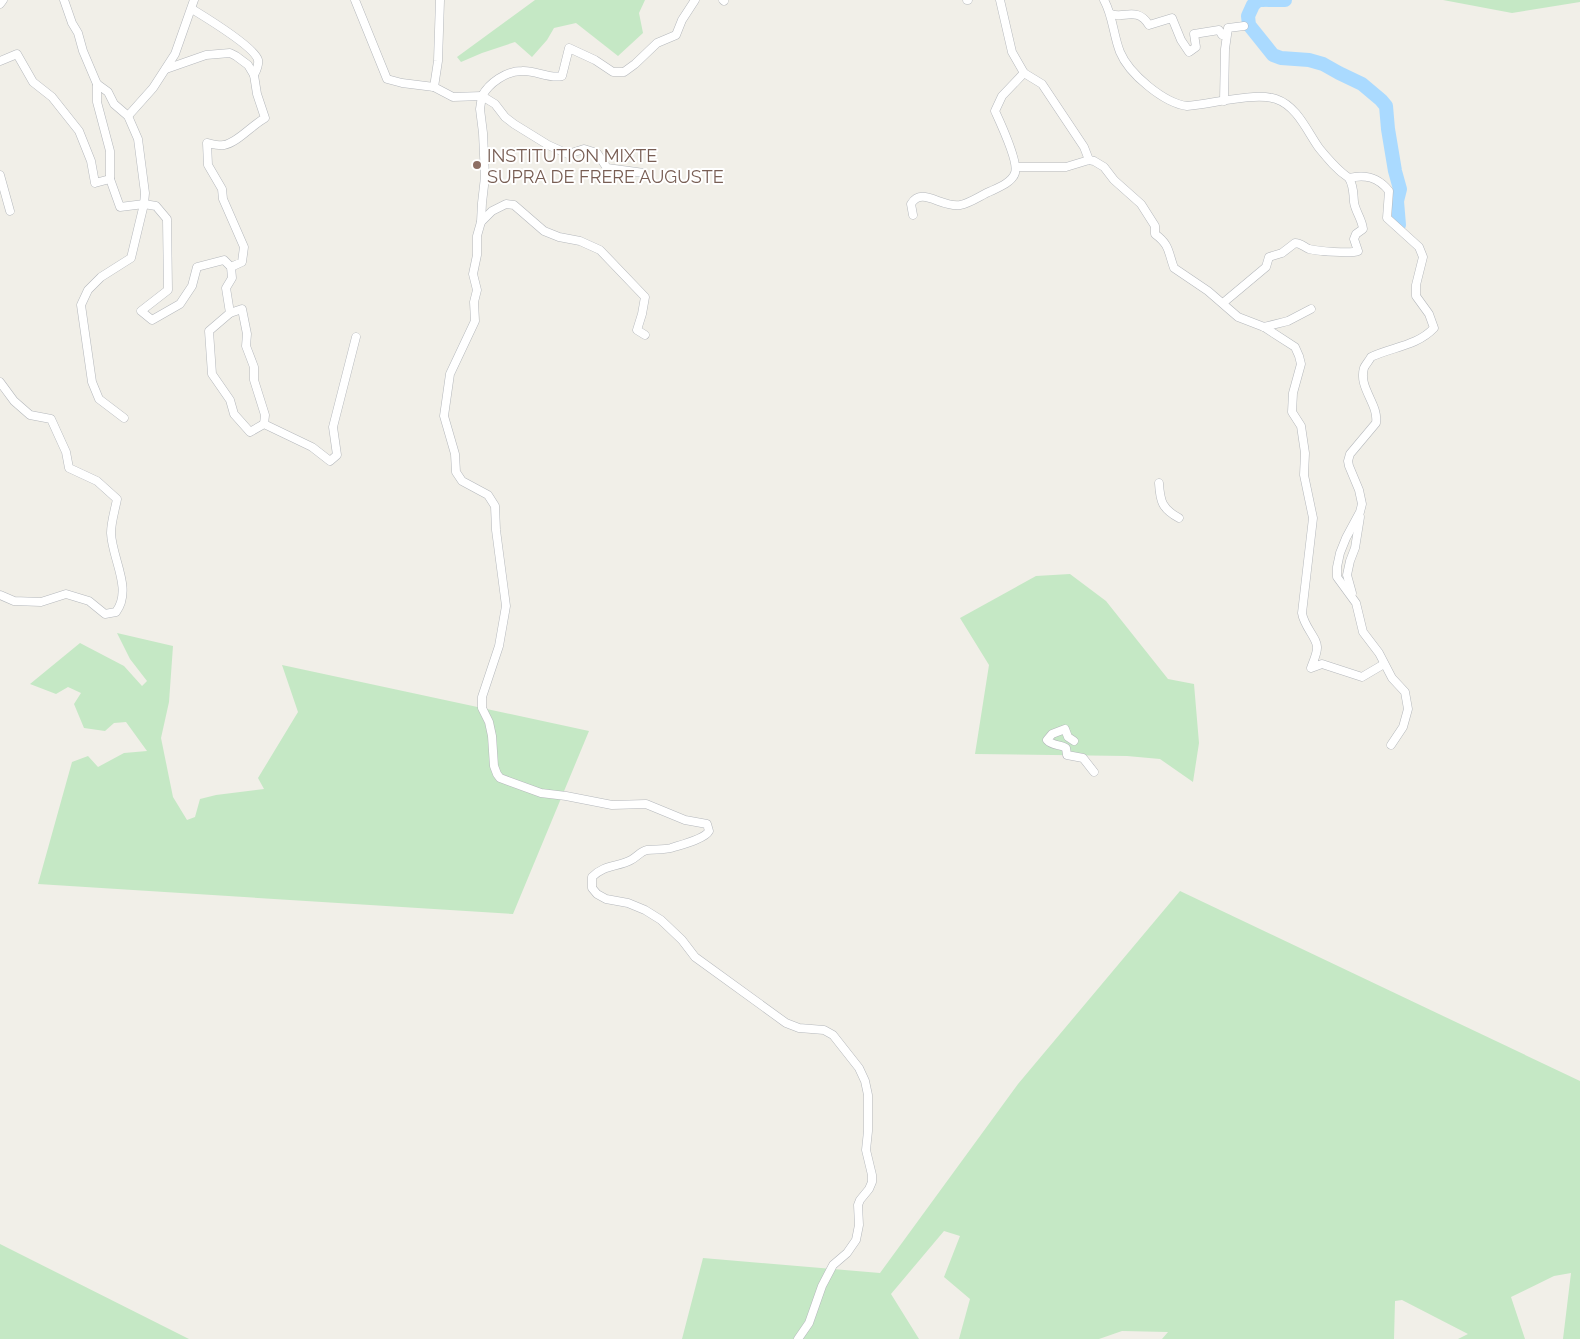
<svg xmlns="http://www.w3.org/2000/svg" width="1580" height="1339" font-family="Raleway,sans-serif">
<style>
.green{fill:#c5e8c5}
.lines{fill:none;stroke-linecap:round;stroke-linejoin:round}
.river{stroke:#aadaff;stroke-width:14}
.minor-casing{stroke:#b5b8bc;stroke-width:9}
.minor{stroke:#fff;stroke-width:8}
.education-dot{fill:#8d6e63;stroke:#fff;stroke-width:2}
.labels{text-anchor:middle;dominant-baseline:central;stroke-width:4;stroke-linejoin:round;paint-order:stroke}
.education-label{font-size:18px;fill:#785e54;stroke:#fff;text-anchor:start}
</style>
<rect width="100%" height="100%" fill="#f1efe8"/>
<g class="green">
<polygon points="535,0 645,0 639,13 643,33 618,56 576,23 554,28 547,40 532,57 515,42 482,53 461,62 457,57"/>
<polygon points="1443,0 1580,0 1580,2 1512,13"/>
<polygon points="1070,574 1106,601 1168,679 1194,684 1199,743 1193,782 1160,759 1127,756 975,754 989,665 960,618 1036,576"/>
<polygon points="117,633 173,646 169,702 161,738 173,797 187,820 195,817 200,799 216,795 264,789 258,778 298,712 282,665 589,731 513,914 38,884 72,762 88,756 98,767 124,753 147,751 126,722 114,723 105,731 84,728 74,704 81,693 68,687 56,694 30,684 80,643 124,666 142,686 147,681 130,659"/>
<polygon points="1180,891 1580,1081 1580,1339 1563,1339 1571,1273 1554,1276 1511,1297 1525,1339 1458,1339 1468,1334 1402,1300 1395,1301 1394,1339 1162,1339 1168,1332 1122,1331 1099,1339 959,1339 970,1299 944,1277 960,1236 944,1231 891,1294 919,1339 682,1339 703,1258 880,1273 1018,1084"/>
<polygon points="0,1244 189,1339 0,1339"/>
</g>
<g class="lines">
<g class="river">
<polyline points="1264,0 1258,0 1253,5 1248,16 1249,25 1273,55 1281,58 1309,60 1323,64 1339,73 1362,84 1381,100 1386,106 1388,129 1395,171 1400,189 1397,201 1399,225"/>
<polyline points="1268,0 1285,0"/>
</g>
<g class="minor-casing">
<g id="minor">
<polyline points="64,0 72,23 78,33 83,51 97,84 108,92 114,104 128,116 138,139 145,193 144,204 131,258 101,277 88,290 81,305 92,382 99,399 124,418"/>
<path d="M355,0L387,79L402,83L434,87L453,97L482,96L480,109L483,133L485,177L482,203L481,222L477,236V255L473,274L477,290L474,302L475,321L450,374L444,416L455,454L456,472L462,481L488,495L495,506L496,530L506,606L499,646L482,697V708L489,722L492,736L494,766L497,774L500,778L541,793L566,796L612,805L646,804L685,820L707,824L709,831C705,839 680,845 671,848C664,850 655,849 647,850C641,851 637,857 631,860C618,867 603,865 592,877V888L597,894L606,899L628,903L645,910L661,920L682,940L695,957L786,1023L799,1028L824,1030L833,1035L859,1068L865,1081L868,1095V1131L866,1150L872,1175V1182L869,1189L860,1200L858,1205L859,1225L856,1240L847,1253L833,1265L822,1286L809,1323L798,1339"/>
<polyline points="723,0 724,1"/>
<polyline points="967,0 968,0"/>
<path d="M1104,0C1113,16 1113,34 1120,52C1129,74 1164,103 1187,106C1211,104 1255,92 1276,99C1297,106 1307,131 1319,148C1328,159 1337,170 1349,178C1365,174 1378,177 1389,191L1387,218L1419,247L1423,257L1416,285V296L1429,314L1434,328C1417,346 1392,347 1371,357C1369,361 1365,365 1364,368C1358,388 1379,404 1376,423L1350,454L1348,461L1349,466L1359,490L1362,504L1360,512L1346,538L1340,553L1337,567V577L1356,603L1363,632L1379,653L1392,678L1405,692L1408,709L1403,727L1391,745"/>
<polyline points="0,4 3,0"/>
<path d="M192,9C205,17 255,47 258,60C259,66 256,71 254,75"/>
<path d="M1111,14C1124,19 1137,6 1149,25L1172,18L1181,40L1189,52L1196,47L1194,34L1219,30L1222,35L1227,32"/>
<polyline points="0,61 17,54 33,82 52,97 79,131 91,161 95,183 110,179"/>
<path d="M166,69L206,55L230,53L236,56L248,65L254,75L257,94L265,118C252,125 237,143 224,145C219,146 212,144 207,143L208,165L222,189L223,199L244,247L242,262L231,267"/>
<polyline points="1024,73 1042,84 1084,147 1089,160"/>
<polyline points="97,84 97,102 110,151 110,179 120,207 144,204 156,206 167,219 168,290 141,311 152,320 180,304 192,286 197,267 224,260 231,267 232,278 226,288 230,313 209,331 212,374 230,400 234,414 250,432 264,424 312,447 330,461 337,455 333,427 356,337"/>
<polyline points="434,87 438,61 440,0"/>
<polyline points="1224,101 1225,49 1228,28 1244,26"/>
<polyline points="128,116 153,88 175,54 194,0"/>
<path d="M1016,167H1066L1089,160L1094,161L1104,167L1114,180L1141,204L1155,226V234C1170,245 1168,252 1174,268L1208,291L1238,317L1264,327L1295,347L1299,356L1301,364L1293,393L1292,412L1301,426L1305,453L1304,475L1313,518L1302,613C1304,627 1318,639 1317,648C1317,654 1313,662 1311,668L1322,664L1362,677L1384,664"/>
<path d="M644,173L607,168L597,153L584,149L568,154L548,145L514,124L505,117L495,104L482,96C489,83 506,71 522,71C536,70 548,79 562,76L569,48L595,60L613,72H624L635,64L657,43L676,35L682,20L695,0"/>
<polyline points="0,175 10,211"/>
<path d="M913,215L911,204C922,186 941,208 960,205C971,203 981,195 991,191C1000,187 1012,182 1015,173C1019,162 1000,122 995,111L1002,96L1024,73L1012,52L1000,0"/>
<polyline points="481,222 492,211 506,204 514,205 544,231 559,237 580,241 600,250 645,297 642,314 637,330 645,335"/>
<path d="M1223,303L1266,267L1269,257L1282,253L1295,243C1301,243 1304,247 1309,249C1317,251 1351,254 1358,251L1354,239L1356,234L1363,229C1362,219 1355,211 1354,202C1353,192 1354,187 1349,178"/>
<polyline points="230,313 242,309 247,334 246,346 254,367 254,380 265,415 264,424"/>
<polyline points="1264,327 1288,321 1311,309"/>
<path d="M0,382L14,401L30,415L51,419L66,452L69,468L97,481L117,499C115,510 111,522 111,533C112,559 133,589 116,612L105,614L89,601L66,594L41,602L14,601L0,595"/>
<path d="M1159,483C1160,501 1162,509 1179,518"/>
<polyline points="1352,593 1347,575 1350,561 1355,548 1360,517"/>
<path d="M1074,741L1068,737L1065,729L1052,734L1047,740C1052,746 1060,744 1066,748L1067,755L1083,758L1094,772"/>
</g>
</g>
<use href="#minor" class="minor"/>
</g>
<circle class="education-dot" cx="477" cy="165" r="5"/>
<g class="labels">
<g class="education-label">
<text x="487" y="155">INSTITUTION MIXTE<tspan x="487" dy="21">SUPRA DE FRERE AUGUSTE</tspan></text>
</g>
</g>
</svg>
